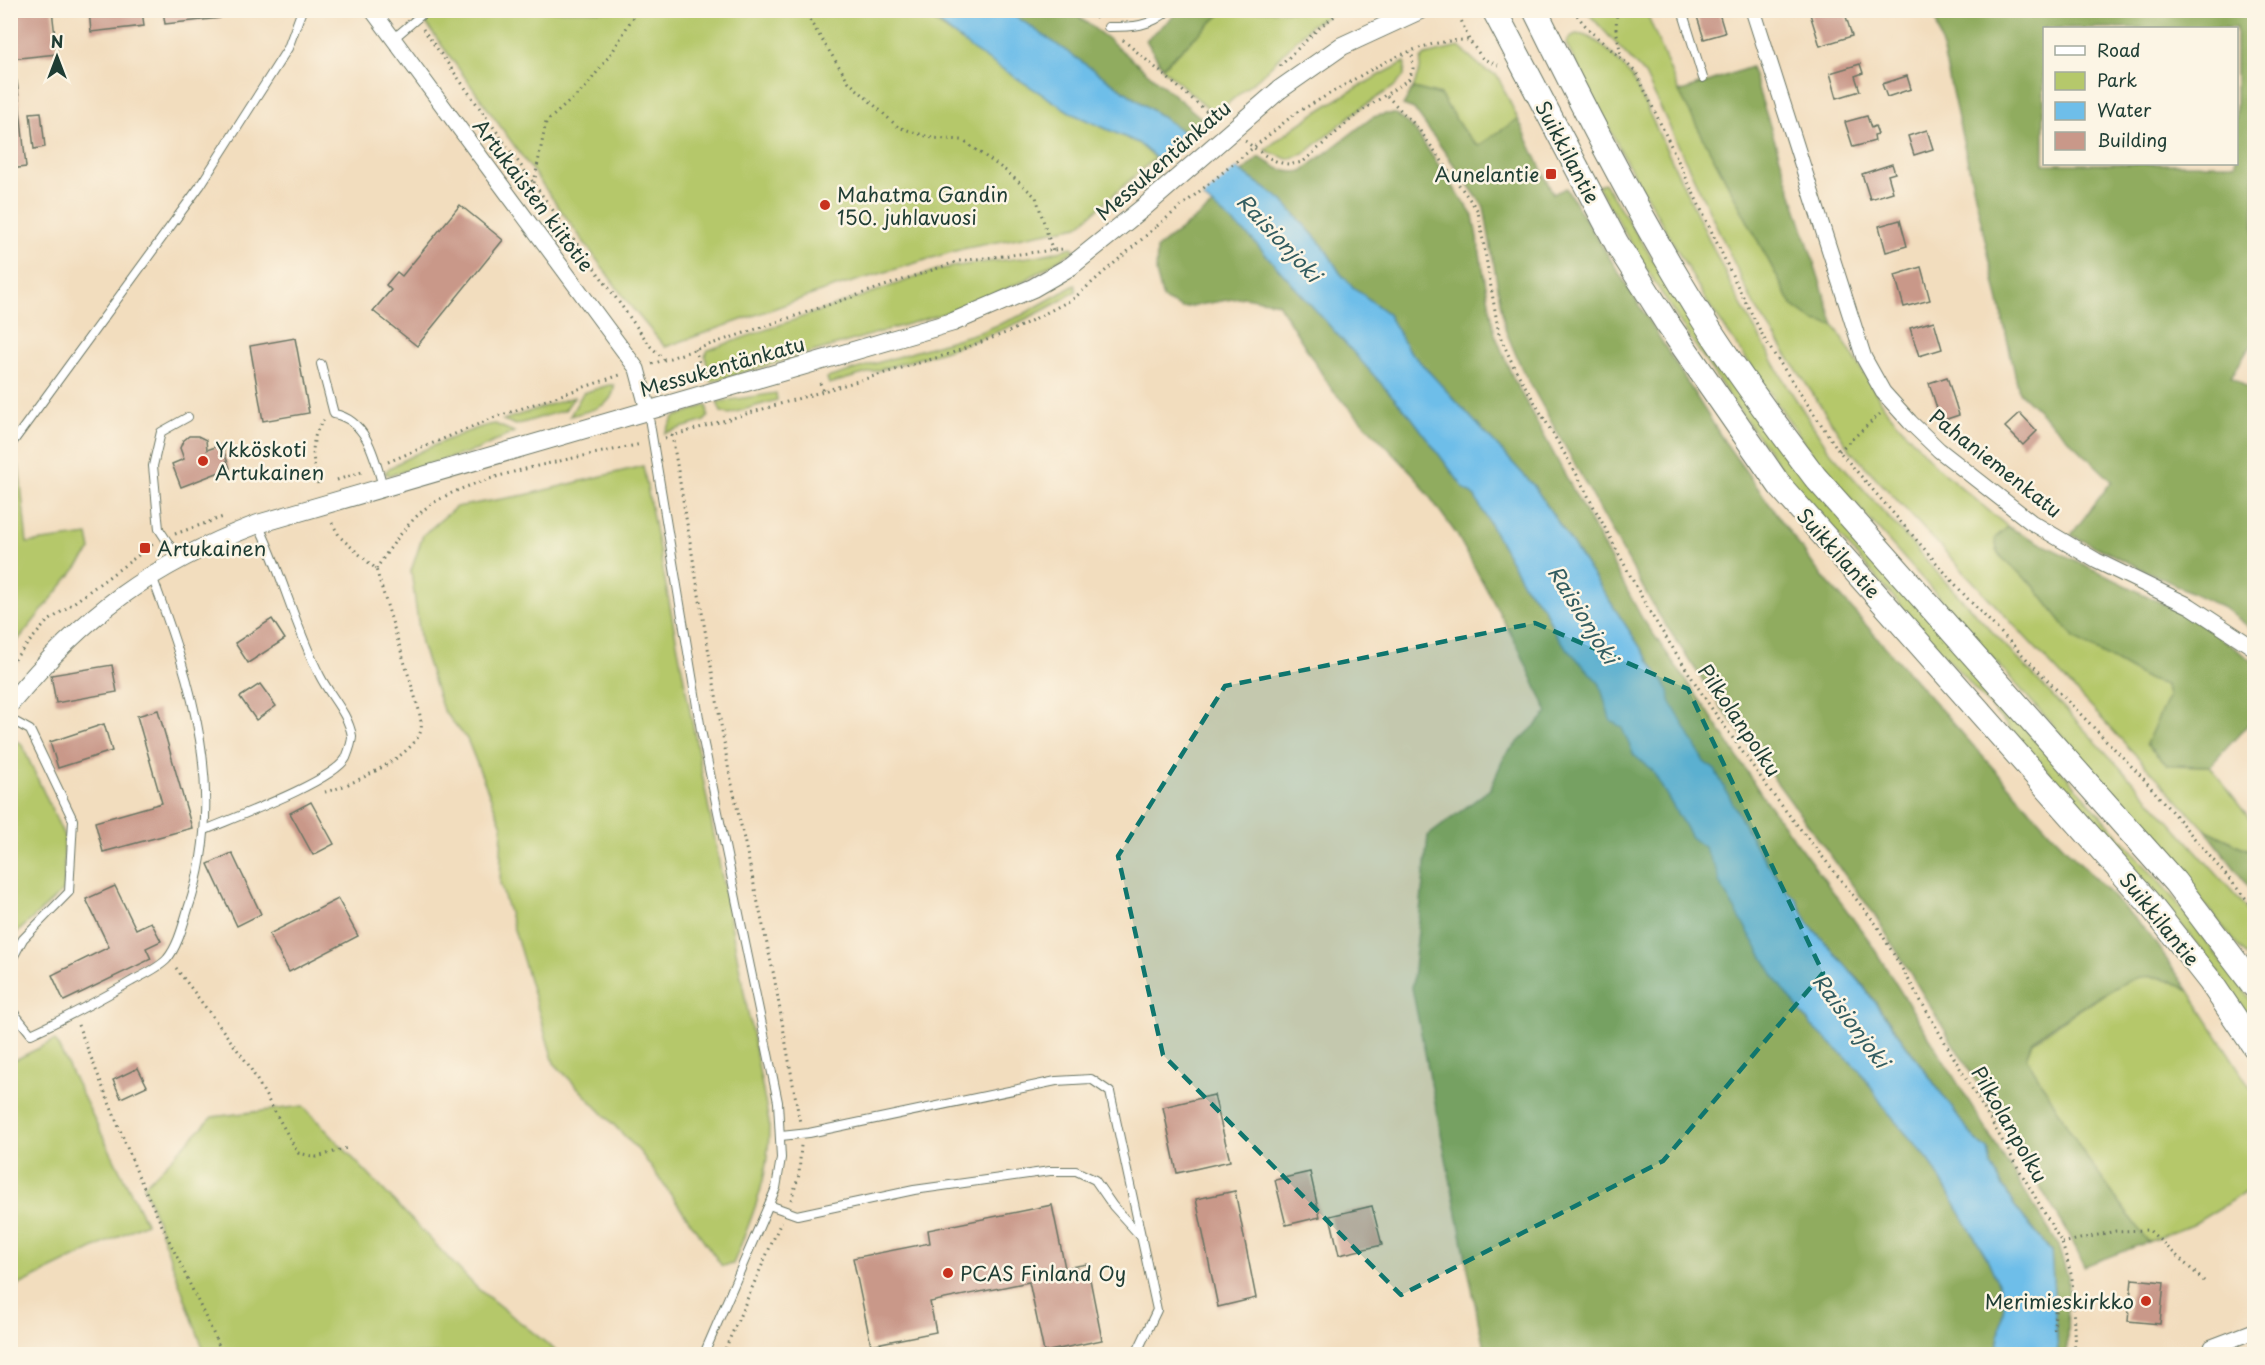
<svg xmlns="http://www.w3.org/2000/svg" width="2265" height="1365" font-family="'Playpen Sans',sans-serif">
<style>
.green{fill:#b5c86b;stroke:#6a8250;stroke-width:1.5}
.forest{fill:#90ac5f;stroke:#58744a;stroke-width:1.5;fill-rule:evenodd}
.water{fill:#6ebee9;stroke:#467e8e;stroke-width:1.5}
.pier{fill:#f2ddbe}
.building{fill:#c99889}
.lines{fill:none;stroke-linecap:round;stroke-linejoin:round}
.service-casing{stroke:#697564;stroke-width:10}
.minor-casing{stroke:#697564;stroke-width:17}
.tertiary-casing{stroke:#697564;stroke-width:20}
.primary-casing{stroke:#697564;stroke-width:26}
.path{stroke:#697564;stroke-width:3;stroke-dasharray:1.5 4.5;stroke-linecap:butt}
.service{stroke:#fff;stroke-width:8}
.minor{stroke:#fff;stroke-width:15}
.tertiary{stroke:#fff;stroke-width:18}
.primary{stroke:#fff;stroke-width:24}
.tertiary-bridge-casing{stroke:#697564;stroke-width:20;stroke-linecap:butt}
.path-bridge{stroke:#697564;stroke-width:3;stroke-dasharray:1.5 4.5;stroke-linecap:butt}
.tertiary-bridge{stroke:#fff;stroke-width:18}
.marked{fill:#0f766e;fill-opacity:0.2;stroke:#0f766e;stroke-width:4.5;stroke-dasharray:12 8;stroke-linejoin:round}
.poi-dot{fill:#c8321e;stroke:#fcf5e5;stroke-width:2}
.labels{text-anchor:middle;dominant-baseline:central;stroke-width:5;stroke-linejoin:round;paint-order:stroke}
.street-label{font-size:20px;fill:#1f3d34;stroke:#fcf5e5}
.poi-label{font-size:20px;fill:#1f3d34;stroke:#fcf5e5;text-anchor:start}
.water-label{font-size:21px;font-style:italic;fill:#335d61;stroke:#fcf5e5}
</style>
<rect width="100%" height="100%" fill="#fcf5e5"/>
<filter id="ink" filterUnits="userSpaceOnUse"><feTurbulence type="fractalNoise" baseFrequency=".0167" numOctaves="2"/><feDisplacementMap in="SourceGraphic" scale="12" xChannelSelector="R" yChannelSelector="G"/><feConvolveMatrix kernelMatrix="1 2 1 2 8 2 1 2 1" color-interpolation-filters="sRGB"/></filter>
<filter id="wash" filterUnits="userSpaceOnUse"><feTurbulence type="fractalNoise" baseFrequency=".008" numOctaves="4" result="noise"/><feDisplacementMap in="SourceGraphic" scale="24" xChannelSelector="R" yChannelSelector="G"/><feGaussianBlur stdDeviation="1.35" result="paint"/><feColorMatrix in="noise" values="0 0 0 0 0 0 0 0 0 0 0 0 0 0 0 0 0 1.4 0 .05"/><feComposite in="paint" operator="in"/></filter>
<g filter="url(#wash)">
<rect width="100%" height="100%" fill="#f2ddbe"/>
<g class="green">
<polygon points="1585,10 1646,11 1679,92 1792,305 1814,321 1834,325 1887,411 1936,466 2008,527 1995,538 1998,554 2033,585 2074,638 2147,679 2166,685 2168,697 2146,744 2167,765 2210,766 2254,825 2254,853 2205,829 1850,450 1754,305 1645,75"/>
<polygon points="417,11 924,11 937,24 1073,114 1138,143 1155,158 1078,226 962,249 826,290 665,347 628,303"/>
<polygon points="1224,11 1336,11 1311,25 1264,73 1215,114 1162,68"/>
<path d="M1576,34C1599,35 1618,61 1632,77L1734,292L1786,384L1828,449L1941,577L2156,806L2239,899L2254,921V966L2138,821L1814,457L1707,302L1624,157L1566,44L1570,37Z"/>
<polygon points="1459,47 1485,70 1497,75 1518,119 1478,146 1462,129 1440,95 1413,88 1420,69 1421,59 1425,55"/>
<path d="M1405,62L1404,76L1395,86L1358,110L1304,154L1287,159L1265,150C1312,112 1351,90 1405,62Z"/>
<path d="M1604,183L1698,330L2034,739L2170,894L2247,995L2254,1007V1025L2211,962L2159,897L1795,486C1721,390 1657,291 1598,186Z"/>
<path d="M1072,247L1075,250L1024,281L962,308L711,382L705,356L708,350L937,270C982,259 1029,262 1072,247Z"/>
<path d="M1075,285L1076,291C1002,340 912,360 829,384L827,378L983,331L1022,315Z"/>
<path d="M609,385H614C615,408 587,411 570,416L583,393Z"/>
<polygon points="776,393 777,400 729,414 721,412 717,402"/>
<polygon points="574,397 565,410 516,425 503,420"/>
<polygon points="707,405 708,417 704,421 665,433 674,417"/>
<path d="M495,424L514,432L477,450L391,475L386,474L385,472C401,458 475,426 495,424Z"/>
<polygon points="19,466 27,543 88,535 91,550 11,649 11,474"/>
<path d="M643,466L769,1122C770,1178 754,1212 733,1264L722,1266L641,1153L554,1063L500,883L502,826L467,739L443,710L421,644L411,571L423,535L456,507L525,495Z"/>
<polygon points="11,739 21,743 64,836 64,890 11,938"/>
<polygon points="2144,976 2169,979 2189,991 2254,1093 2254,1187 2192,1225 2148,1242 2086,1157 2026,1058 2032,1043 2069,1016 2128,980"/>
<polygon points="55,1040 146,1223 11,1289 11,1062"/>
<polygon points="303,1106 477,1288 560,1354 205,1354 144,1186 212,1117"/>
</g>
<g class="forest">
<polygon points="1008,11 1071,11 1108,39 1207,123 1193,138"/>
<polygon points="1180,11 1224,11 1162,67 1146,40"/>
<path d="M1934,11H2254V340L2231,377L2254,392V631L2226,609L2071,535L2112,481L2019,392ZM2236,28V164H2044V28Z"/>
<polygon points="1751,67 1834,325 1814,321 1792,305 1679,92"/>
<path d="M1413,88L1440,95L1462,129L1478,146L1518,119L1553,194L1566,188L1724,441L1817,570L2050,832L2148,933L2189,991C2174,982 2160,974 2141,977C2124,979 2041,1030 2031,1044C2029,1048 2028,1053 2026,1057L2086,1157L2148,1242L2084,1266L2070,1236L1876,917L1718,703L1655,609L1522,369L1505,329L1484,207L1414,109L1403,105Z"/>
<path d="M1386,114H1396L1414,129L1473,216L1495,334L1513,378L1642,618L1709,713L1763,797L1868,939L2057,1243L2068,1277L2067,1354H2058L2051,1251L2013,1204L1991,1166L1988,1149L1976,1141L1861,982L1809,924L1796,899L1788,892L1757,849L1715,770L1704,762L1670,701L1669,691L1534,486L1408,349L1387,313L1353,287L1340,273L1324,247L1282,200L1242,172L1259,157C1273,166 1285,175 1302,171L1373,117Z"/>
<polygon points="1213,205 1251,238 1412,418 1463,487 1475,497 1525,587 1544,607 1557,637 1600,684 1610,719 1622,728 1634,755 1652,770 1691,837 1704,847 1716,869 1720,884 1776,979 1810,1024 1860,1071 1888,1113 1929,1160 1987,1258 2005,1299 1996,1354 1485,1354 1412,988 1428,836 1490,789 1505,755 1548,713 1519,649 1457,535 1414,475 1332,390 1278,303 1244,297 1182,308 1163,299 1156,273 1157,248"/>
<polygon points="2008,527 2194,619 2254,662 2254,718 2210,766 2167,765 2146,744 2168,697 2166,685 2147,679 2074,638 2033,585 1998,554 1995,538"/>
<polygon points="2205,829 2254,853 2254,894"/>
</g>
<polygon class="water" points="924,11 1008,11 1282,200 1324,247 1340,273 1353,287 1387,313 1408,349 1534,486 1669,691 1670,701 1704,762 1715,770 1757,849 1788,892 1796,899 1809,924 1860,982 1976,1141 1988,1149 1991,1166 2013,1204 2051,1252 2058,1354 1996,1354 2005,1299 1987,1258 1929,1160 1888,1113 1860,1071 1810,1024 1776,979 1720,884 1716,869 1704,847 1691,837 1652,770 1634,755 1622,728 1610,719 1600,684 1557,637 1544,608 1525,587 1475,497 1463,487 1412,418 1251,238 1138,143 1073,114 974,51"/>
<polygon class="pier" points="1192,134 1239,166 1201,199 1157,164"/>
<g id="blocks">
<g class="building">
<polygon points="10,10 52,10 57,54 10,59"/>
<polygon points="89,10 142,10 144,26 91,32"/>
<polygon points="163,10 219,10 220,18 165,24"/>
<polygon points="1695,10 1718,10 1725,33 1704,39"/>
<polygon points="1822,10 1844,10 1852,36 1820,46 1810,14"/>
<polygon points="1860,64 1863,73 1855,76 1860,91 1837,98 1830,73"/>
<polygon points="1907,76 1911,89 1887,97 1882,84"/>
<polygon points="10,81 17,81 26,167 10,169"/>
<polygon points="41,112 45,147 34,149 30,113"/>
<polygon points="1867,116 1871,128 1875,126 1878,134 1874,135 1875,141 1853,147 1845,122"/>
<polygon points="1927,130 1933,149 1914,155 1908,136"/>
<polygon points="1892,164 1895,173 1888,175 1893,192 1870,199 1862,174"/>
<polygon points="460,205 503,240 417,346 373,311 391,290 386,285 397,272 402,276"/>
<polygon points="1900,220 1907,246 1886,252 1879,226"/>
<polygon points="1921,267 1930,300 1904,307 1895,275"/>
<polygon points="1934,321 1942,349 1919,356 1910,328"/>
<polygon points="295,338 309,413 263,421 250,346"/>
<polygon points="1947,377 1959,415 1941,421 1929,383"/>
<polygon points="2020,413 2037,431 2023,445 2005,427"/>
<polygon points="189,436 198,436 206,440 207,450 221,445 230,468 181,487 172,464 184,459 180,448 183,441"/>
<polygon points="272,619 285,639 248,663 235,643"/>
<polygon points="112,665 117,692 56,703 51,675"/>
<polygon points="260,684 276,706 256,720 240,697"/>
<polygon points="158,710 192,828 103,852 95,822 162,803 137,716"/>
<polygon points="104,724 112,751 58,768 50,742"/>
<polygon points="311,802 334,844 313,855 290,813"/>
<polygon points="232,853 261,914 237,926 208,864"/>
<polygon points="115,886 136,929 151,922 161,941 146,948 151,959 64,1001 52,975 109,947 86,899"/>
<polygon points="338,899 358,936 289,972 269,934"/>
<polygon points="138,1068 147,1086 121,1098 113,1080"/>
<polygon points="1214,1095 1230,1161 1177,1173 1163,1107"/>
<polygon points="1310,1172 1320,1217 1286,1225 1275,1180"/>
<polygon points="1235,1191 1256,1298 1218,1307 1196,1199"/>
<polygon points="1052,1205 1065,1268 1087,1264 1102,1340 1044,1352 1029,1282 930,1302 936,1332 871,1345 853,1258 930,1243 928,1230"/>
<polygon points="1372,1206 1382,1245 1339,1255 1330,1216"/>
<polygon points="2132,1279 2164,1282 2160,1324 2128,1321"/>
</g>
</g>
</g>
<g filter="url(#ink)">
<use href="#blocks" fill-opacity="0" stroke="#697564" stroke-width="1.5"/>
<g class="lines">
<g class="service-casing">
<g id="service">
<polyline points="1682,10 1703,78"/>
<path d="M1108,27C1132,27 1150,27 1169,10"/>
<polyline points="393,39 427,10"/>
<path d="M321,364L334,414C367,420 375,458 383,487"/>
<polyline points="648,412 701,730 778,1102 781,1158 776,1188 704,1354"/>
<polyline points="10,446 200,186 288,48 302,10"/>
<polyline points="178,558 159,529 153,466 161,432 188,417"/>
<polyline points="10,719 30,730 73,820 69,892 23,939 10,963"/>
<path d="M205,830C233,818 332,782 346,758C348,753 352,741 352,736C348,713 330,696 320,676C295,627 282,573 258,524"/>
<path d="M10,1008L31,1034C66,1018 99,1000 132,981C143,975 159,968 167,959C178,946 183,925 188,909C228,793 192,685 152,576"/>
<polyline points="781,1136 809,1133 1056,1081 1091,1079 1110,1092 1157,1310 1136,1354"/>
<polyline points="769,1205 797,1215 914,1190 1050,1171 1076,1171 1095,1180 1113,1206 1142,1238"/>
</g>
</g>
<g class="minor-casing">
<g id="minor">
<polyline points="372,10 637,369 648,410"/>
<polyline points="1753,10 1864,358 1883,392 1910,422 1939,450 2031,522 2097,561 2190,606 2254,648"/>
<polyline points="2212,1347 2254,1331"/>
</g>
</g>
<g class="tertiary-casing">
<g id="tertiary">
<polyline points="1279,90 1342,46 1420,10"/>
<path d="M10,704C84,614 151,565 258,524L953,322L1033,288L1071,266L1143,208"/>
</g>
</g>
<g class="primary-casing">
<g id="primary">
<polyline points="1494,10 1617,244 1667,323 1780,486 2147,901 2210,981 2254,1046"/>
<path d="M1535,10C1585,112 1637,213 1697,310C1733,368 1774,423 1815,477L2175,882L2254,986"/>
</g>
</g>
<g class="path">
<polyline points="803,10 849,82 898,127 932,138 962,140 1006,171 1036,197 1053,252"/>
<polyline points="1086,10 1099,20"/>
<polyline points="1457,10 1469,40"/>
<path d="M1574,10C1589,36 1617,51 1637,74L1734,279L1766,342L1839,451L1968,599L2142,777L2254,908"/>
<polyline points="1617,10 1616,29 1621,55"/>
<polyline points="423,29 651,347 664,359"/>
<polyline points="1123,40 1218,121"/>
<polyline points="1280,66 1321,26 1343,10"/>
<polyline points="1387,96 1418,128 1478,211 1499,334 1514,367 1577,475 1649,611 1710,706 1774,796 1876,924 2062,1243 2072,1277 2075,1354"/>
<path d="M1297,112C1352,84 1405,39 1469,40L1483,59L1498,65"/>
<path d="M1245,141C1263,154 1281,171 1304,161L1356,115L1409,79L1413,69L1412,51"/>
<polyline points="534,183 546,122 585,88 613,51 637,10"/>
<polyline points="695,349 703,376"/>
<polyline points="652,364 959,261 1063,249"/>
<polyline points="820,383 823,391"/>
<polyline points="672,435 728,766 774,976 800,1123"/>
<polyline points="665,438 949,354 1011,331 1073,299 1157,226"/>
<polyline points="1839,451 1880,414"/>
<polyline points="388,462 493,418 620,375"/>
<polyline points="337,480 365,471"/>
<path d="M318,484C313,461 308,439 324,420"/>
<polyline points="175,534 223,517"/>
<path d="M376,569C390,548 406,524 426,508C470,474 584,457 641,444"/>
<polyline points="10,664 46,623 155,543"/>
<path d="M325,792C350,786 410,758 420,733C423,727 420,717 419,710L376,569L340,537L332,523"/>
<polyline points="176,968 248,1064 298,1153 317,1157 347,1148"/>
<polyline points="78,1025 138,1175 223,1354"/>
<polyline points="791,1200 799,1175 801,1145"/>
<polyline points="2062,1243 2116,1231 2149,1230 2204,1281"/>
<polyline points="2054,1330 2056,1298 2070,1299"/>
<polyline points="723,1354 781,1222"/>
</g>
<use href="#service" class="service"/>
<use href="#minor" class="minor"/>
<use href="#tertiary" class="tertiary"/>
<use href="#primary" class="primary"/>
<g class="tertiary-bridge-casing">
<polyline id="tertiary-bridge" points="1143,208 1279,90"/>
</g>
<polyline class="path-bridge" points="1157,226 1297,112"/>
<use href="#tertiary-bridge" class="tertiary-bridge"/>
</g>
</g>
<path class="marked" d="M1535,623L1688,689L1823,973L1663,1161L1401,1295L1163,1055L1118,856L1225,686Z"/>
<g class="poi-dot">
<rect x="1545" y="168" width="12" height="12" rx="3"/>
<circle cx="825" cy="205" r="6"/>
<circle cx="203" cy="461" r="6"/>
<rect x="139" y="542" width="12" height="12" rx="3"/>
<circle cx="948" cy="1273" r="6"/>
<circle cx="2146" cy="1301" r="6"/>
</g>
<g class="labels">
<g class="street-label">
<text transform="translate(1568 152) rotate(62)">Suikkilantie</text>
<text transform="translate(1163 160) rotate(-41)">Messukentänkatu</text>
<text transform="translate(534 195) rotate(53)">Artukaisten kiitotie</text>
<text transform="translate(722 366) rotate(-16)">Messukentänkatu</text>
<text transform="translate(1996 463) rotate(38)">Pahaniemenkatu</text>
<text transform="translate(1839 553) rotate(48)">Suikkilantie</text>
<text transform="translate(1740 720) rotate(56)">Pilkolanpolku</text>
<text transform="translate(2160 919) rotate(51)">Suikkilantie</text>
<text transform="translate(2010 1124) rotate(60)">Pilkolanpolku</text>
</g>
<g class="poi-label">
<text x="1539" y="174" text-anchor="end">Aunelantie</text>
<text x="837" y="194">Mahatma Gandin<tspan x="837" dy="23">150. juhlavuosi</tspan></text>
<text x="215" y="449">Ykköskoti<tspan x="215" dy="23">Artukainen</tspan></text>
<text x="157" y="548">Artukainen</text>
<text x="960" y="1273">PCAS Finland Oy</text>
<text x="2134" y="1301" text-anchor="end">Merimieskirkko</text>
</g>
<g class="water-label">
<text transform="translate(1280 237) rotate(47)">Raisionjoki</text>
<text transform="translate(1584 614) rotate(58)">Raisionjoki</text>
<text transform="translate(1852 1020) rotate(53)">Raisionjoki</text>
</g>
</g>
<rect width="2265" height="1365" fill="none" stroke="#fcf5e5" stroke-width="36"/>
<rect x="2043" y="27" width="195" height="138" fill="#fcf5e5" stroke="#a4ab9e" stroke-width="1.5"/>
<rect x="2055" y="46" width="30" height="9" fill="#ffffff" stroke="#a4ab9e" stroke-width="1.5"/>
<text x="2097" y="57" font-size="18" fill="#1f3d34">Road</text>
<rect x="2055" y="72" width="30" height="18" fill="#b5c86b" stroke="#a4ab9e" stroke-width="1.5"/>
<text x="2097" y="87" font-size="18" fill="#1f3d34">Park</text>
<rect x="2055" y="102" width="30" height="18" fill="#6ebee9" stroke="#a4ab9e" stroke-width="1.5"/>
<text x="2097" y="117" font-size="18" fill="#1f3d34">Water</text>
<rect x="2055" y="132" width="30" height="18" fill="#c99889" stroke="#a4ab9e" stroke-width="1.5"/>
<text x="2097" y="147" font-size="18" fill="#1f3d34">Building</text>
<g transform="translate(57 57)" stroke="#fcf5e5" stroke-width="4.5" paint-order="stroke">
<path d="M0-4.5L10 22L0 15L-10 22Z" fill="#1f3d34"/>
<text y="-9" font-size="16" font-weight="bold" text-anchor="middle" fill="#1f3d34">N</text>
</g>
</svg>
